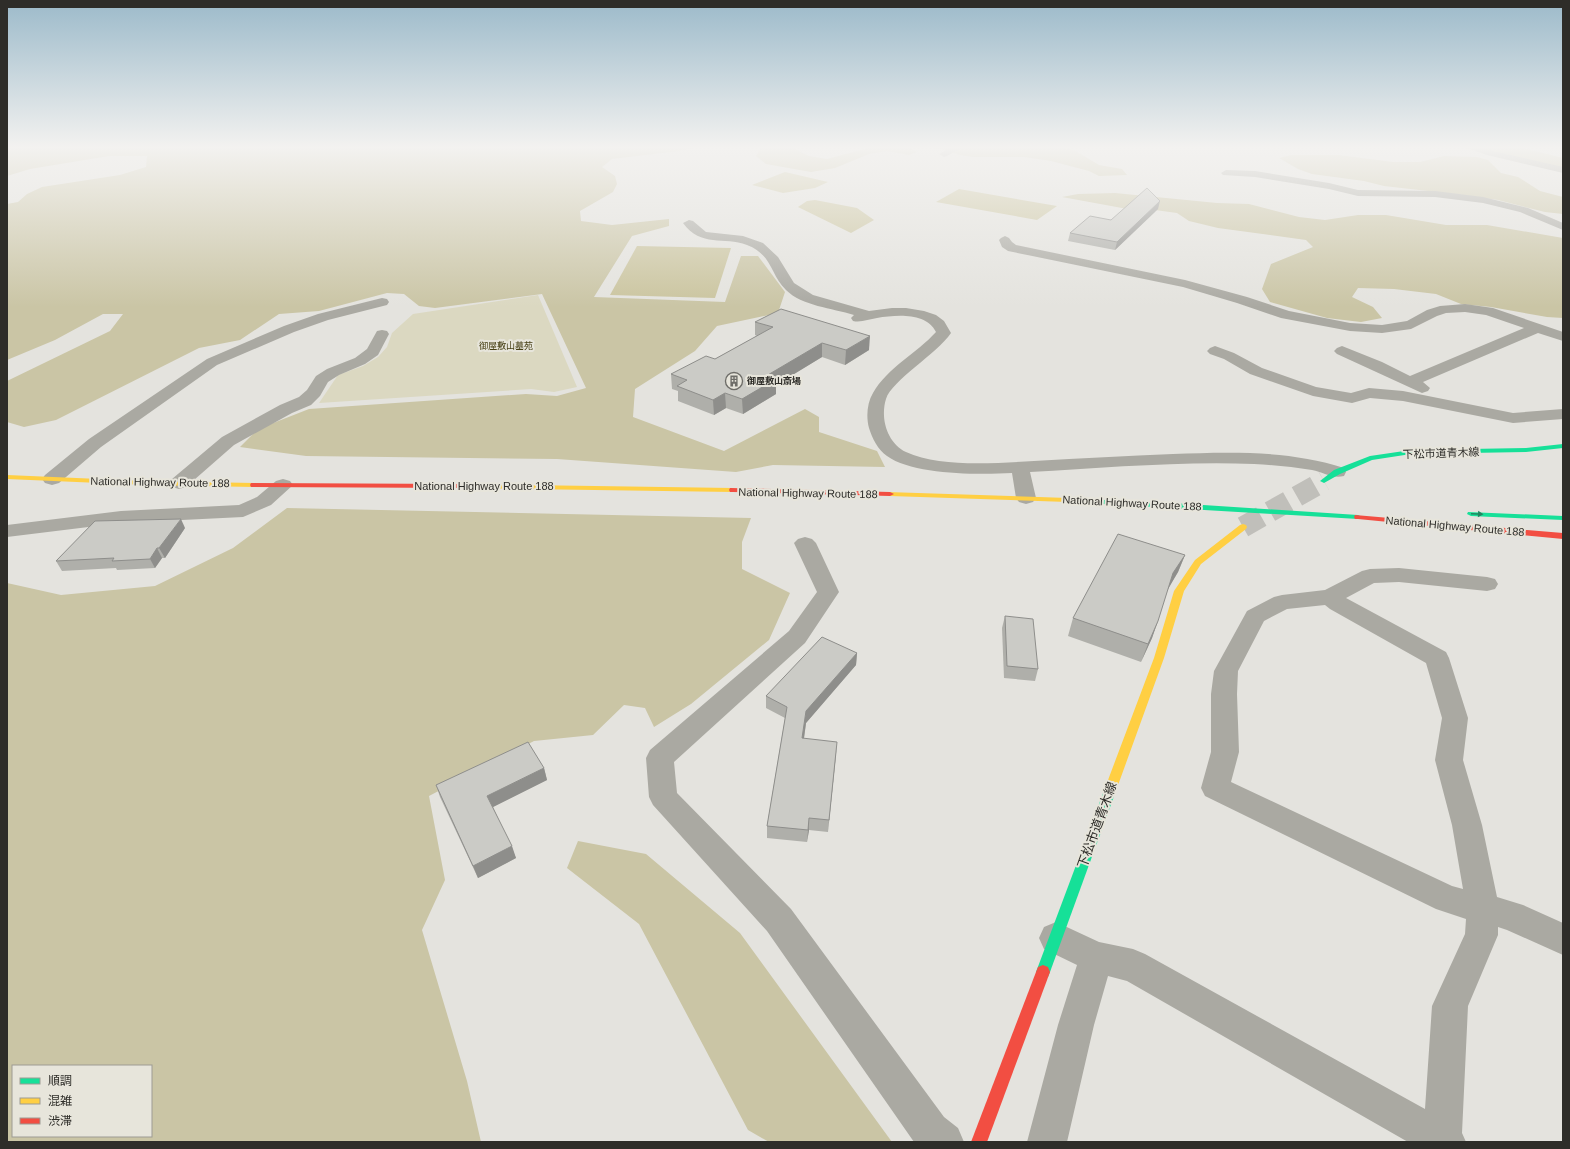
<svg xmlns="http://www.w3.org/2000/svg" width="1570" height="1149" font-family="Arial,'Noto Sans JP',sans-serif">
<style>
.green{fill:#dbd8c1}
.forest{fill:#cac5a5;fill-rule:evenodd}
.water{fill:#cac49e}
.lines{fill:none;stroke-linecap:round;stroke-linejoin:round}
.secondary-tunnel{stroke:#c0bfba;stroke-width:21;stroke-dasharray:21 10;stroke-linecap:butt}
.street{fill:#aaa9a2;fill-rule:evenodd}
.fast{fill:#16e098;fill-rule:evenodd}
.slow{fill:#ffcf43;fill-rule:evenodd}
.jam{fill:#f24e42;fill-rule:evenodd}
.wall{fill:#afafaa}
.shaded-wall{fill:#8e8e8b}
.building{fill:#cbcbc6;stroke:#8e8e8b}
.oneway{fill:#228660}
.labels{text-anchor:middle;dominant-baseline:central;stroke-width:4;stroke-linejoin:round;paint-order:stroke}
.far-park-label{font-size:9px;fill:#463f15;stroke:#e7e5db}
.far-poi-label{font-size:9px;font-weight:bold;fill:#2e2d29;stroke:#e7e5db;text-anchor:start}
.street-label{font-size:11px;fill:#2e2d29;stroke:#e7e5db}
.near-street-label{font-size:13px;fill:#2e2d29;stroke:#e7e5db}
</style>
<rect width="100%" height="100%" fill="#e4e3de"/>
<polygon class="green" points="538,295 577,387 554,392 531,389 319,403 338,375 363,366 378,357 387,347 392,333 413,314"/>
<g class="forest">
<polygon points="7,146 703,146 679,151 612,159 602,167 615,176 617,184 613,192 580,211 581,221 612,225 669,219 669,226 632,236 594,297 725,302 741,256 758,256 785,292 778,313 717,326 695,351 635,389 633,417 724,451 805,409 819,417 819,432 877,451 885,467 773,465 736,472 557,459 306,456 240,447 258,429 309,409 526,394 557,396 586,388 542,294 435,308 419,306 404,294 387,293 319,311 279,314 240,340 199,348 56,420 24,427 7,422 7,381 110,331 123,314 103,314 55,340 7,360 7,204 18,202 27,194 42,187 120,175 146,167 147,156 109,156 30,169 7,176"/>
<polygon points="762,146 788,146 809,156 827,159 868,148 882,146 907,146 917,152 909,155 887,151 869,154 835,168 811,172 766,164 756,156"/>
<polygon points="932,146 1054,146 1074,150 1099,165 1122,169 1127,175 1099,176 1089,171 1051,161 1024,157 973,157 960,155 942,149 934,149"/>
<polygon points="1291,155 1339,155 1393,162 1420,162 1444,156 1477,157 1488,160 1501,173 1518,177 1540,191 1563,197 1563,214 1545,212 1498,200 1463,195 1384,186 1364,181 1312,174 1298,169 1279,158"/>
<polygon points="1115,193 1217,203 1249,204 1299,217 1325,220 1358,215 1386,215 1446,225 1487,225 1563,238 1563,318 1547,317 1491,307 1461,304 1436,294 1394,289 1358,288 1352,297 1373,307 1382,318 1361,322 1327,318 1270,302 1262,289 1271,264 1313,247 1306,240 1218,228 1189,221 1177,213 1155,210 1133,210 1062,197 1078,194"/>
<path d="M287,508L751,518L742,542V569L790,593L769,640L691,704L654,727L645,708L624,705L593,735L534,741L429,796L445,880L422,930L467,1081L481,1142H7V583L61,595L155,586L233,548ZM13,1066H151V1136H13Z"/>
<polygon points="578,841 646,854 740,933 892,1142 769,1142 748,1130 639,924 567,868"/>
</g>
<g class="water">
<polygon points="1478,146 1515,146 1563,158 1563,168 1512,157"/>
<polygon points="785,172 828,182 815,188 783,193 752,185"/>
<polygon points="959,189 1057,206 1037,220 936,202"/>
<polygon points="815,200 857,208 874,220 851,233 798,207 807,201"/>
<polygon points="637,246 731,248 715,298 610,295"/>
</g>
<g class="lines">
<polyline class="secondary-tunnel" points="1243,527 1324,481"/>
<g class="street">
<polygon points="954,146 965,146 947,156 944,157 939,154"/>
<polygon points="1466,146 1478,146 1493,151 1563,167 1563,173 1487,155 1467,148"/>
<polygon points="1226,170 1255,171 1329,183 1358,190 1435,191 1483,197 1528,208 1563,223 1563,230 1520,212 1483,203 1435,197 1358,196 1329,189 1255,177 1223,175 1221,173"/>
<path d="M689,220L693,221L706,232L743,236L763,243L778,257L794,283L813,295L869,311L892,308H906L924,311L936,315L944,321L951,333C937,354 892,380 886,399C880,418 887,443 906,452C940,468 997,463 1034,461C1081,458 1127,456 1173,454C1230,452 1289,450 1344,468L1346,472L1344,476C1332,479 1323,472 1312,470C1293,467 1273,465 1254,464C1180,461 1104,468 1030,472L1036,498L1033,502L1026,504L1019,502L1016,498L1012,473C979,475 913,475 887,456C878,450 872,438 869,428C866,417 867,403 873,393C887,368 917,353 936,332C926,312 896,315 877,318C869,319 861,323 853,321L851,318L854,315C832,308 802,306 786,290C770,275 773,255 747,245C724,236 701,248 683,223Z"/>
<polygon points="1005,236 1009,238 1012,242 1016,245 1185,280 1247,297 1289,311 1350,323 1382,325 1407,321 1427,310 1440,306 1465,304 1493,308 1563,332 1563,341 1538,333 1423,382 1430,388 1428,391 1422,393 1337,354 1334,351 1337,348 1342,346 1382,362 1410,376 1524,328 1486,315 1465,312 1446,313 1437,316 1411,329 1382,333 1350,331 1281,318 1237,303 1183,287 1008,251 1002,247 999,240 1001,238"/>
<polygon points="382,298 387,299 389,302 387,305 328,320 294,332 217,365 101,447 59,483 52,485 45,483 42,479 45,475 89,439 207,359 284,326 318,314"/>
<polygon points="382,330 387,331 389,334 378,355 365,364 339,375 328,382 320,396 311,405 292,413 234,445 186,487 179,489 172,487 169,483 172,479 222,437 280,405 299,397 307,390 316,376 327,369 355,358 367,349 377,331"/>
<polygon points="1215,346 1234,353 1262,368 1316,387 1351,393 1369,388 1403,391 1513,413 1563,409 1563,419 1513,423 1403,401 1370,398 1352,403 1313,396 1250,374 1224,359 1210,354 1207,351 1210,348"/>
<polygon points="283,479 290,481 293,485 271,505 243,517 121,523 7,537 7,525 121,511 239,505 257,497 276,481"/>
<polygon points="805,537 812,539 816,543 839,592 805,643 674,762 677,793 791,909 944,1117 958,1128 964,1142 914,1142 767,931 653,805 649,797 646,758 650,750 789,631 817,592 794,543 798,539"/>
<path d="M1399,568L1487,577L1495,579L1498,584L1495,589L1487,591L1399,582L1374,583L1346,598L1446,652L1449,658L1468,718L1463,760L1482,825L1497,897L1523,905L1563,923V955L1507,930L1498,927V935L1468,1006L1462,1133L1466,1142H1408L1127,981L1108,976L1094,1025L1067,1142H1027L1058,1025L1077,965L1044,949L1039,938L1044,927L1056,922L1099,942L1133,949L1145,954L1425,1109L1432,1006L1465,934L1466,919L1436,909L1205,796L1201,788L1211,752V694L1214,671L1247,611L1274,597L1282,595L1325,590L1362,571L1370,569ZM1325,605L1330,609L1426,663L1442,718L1435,760L1452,825L1463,889L1452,886L1231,782L1239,752L1237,694L1238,671L1264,621L1287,609Z"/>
</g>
<g class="fast">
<polygon points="1563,444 1563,448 1526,452 1411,454 1372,460 1340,474 1324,483 1320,481 1334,470 1370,456 1411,450 1526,448"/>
<polygon points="1065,498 1188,504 1358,515 1362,517 1358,519 1068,502 1065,502 1064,500"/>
<polygon points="1468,512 1563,516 1563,520 1471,516 1467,514"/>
<polygon points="1111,783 1115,785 1117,788 1050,972 1048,977 1043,979 1038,977 1036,972 1105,788 1107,785"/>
</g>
<g class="slow">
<polygon points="7,475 146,481 254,483 258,485 254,487 146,485 7,479"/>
<polygon points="461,484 733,488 737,490 733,492 464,488 461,488 460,486"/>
<polygon points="887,492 1068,498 1072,500 1068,502 890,496 886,494"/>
<polygon points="1243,524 1246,525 1247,527 1246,529 1201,564 1184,591 1164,658 1117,788 1115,791 1111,793 1107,791 1105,788 1154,658 1174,591 1195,560 1240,525"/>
</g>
<g class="jam">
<polygon points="251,483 464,484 468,486 464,488 254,487 251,487 250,485"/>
<polygon points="730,488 890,492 894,494 890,496 733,492 730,492 729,490"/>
<polygon points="1355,515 1563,533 1563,539 1358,519 1355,519 1354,517"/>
<polygon points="1043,965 1048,967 1050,972 987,1142 971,1142 1036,972 1038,967"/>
</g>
</g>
<g class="wall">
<polygon points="1158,209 1115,250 1068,241 1070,233 1111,220"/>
<polygon points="755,322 869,350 845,365 822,357 776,385 776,394 743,414 726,408 714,415 678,401 678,391 672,389 671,374 715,359 757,336 755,335"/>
<polygon points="185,528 165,558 162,558 155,568 117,570 116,568 62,571 56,561"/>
<polygon points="1185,555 1178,572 1168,588 1152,638 1141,662 1068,636 1073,618"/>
<polygon points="1005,616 1038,669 1035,681 1004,678 1002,628"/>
<polygon points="857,653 856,665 806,723 804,739 836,754 828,832 809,830 807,842 767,838 767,826 785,718 766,708 766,696"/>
<polygon points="544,768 547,780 493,807 516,858 478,878 440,797 436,785"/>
</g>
<g class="shaded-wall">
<polygon points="1160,201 1158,209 1115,250 1117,242"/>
<polygon points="870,336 869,350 845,365 846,350"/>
<polygon points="822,343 822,357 776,385 776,394 743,414 742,399 766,376"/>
<polygon points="725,393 726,408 714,415 713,400"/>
<polygon points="181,519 185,528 165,558 159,548"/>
<polygon points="157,548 162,558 155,568 150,559"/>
<polygon points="1185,555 1178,572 1167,591 1173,573"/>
<polygon points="1158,621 1152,638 1141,662 1148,644"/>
<polygon points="857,653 856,665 806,723 802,751 802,738 806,711"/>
<polygon points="837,742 836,754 828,832 829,820"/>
<polygon points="544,768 547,780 491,808 487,796"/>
<polygon points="809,818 809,830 807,842"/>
<polygon points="512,846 516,858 478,878 473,866"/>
</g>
<g class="building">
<polygon points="1147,188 1160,201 1117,242 1070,233 1090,216 1111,220"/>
<polygon points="781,309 870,336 846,350 822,343 766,376 776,379 742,399 725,393 713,400 677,386 687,380 671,374 706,356 715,359 773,327 755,322"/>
<polygon points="181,519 159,548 157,548 150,559 112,561 114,558 56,561 95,521"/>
<polygon points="1118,534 1185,555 1173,573 1158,621 1148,644 1073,618"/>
<polygon points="1005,616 1033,619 1038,669 1007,666"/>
<polygon points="822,637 857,653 806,711 802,738 837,742 829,820 809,818 808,830 767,826 787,707 766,696"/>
<polygon points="528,742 544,768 487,796 512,846 473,866 436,785"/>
</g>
<defs><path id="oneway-solid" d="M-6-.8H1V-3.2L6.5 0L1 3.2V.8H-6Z"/></defs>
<use class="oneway" href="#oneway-solid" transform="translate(1477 514) rotate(3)"/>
<linearGradient id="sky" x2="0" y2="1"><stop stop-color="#9cbaca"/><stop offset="0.48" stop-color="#f3f2f0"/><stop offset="1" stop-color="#f3f2f0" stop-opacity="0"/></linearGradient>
<rect width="1570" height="307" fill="url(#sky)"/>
<defs>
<g id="building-ring" transform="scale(0.9)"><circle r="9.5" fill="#e7e5db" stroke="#6e6d68" stroke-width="1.5"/><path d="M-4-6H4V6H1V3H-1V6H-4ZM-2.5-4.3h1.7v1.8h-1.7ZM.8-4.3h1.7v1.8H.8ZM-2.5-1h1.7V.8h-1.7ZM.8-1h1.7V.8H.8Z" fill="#6e6d68"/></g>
</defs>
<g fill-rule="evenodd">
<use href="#building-ring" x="734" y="381"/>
</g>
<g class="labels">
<g class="far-park-label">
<text x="506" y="346">御屋敷山墓苑</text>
</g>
<g class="far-poi-label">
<text x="747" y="381">御屋敷山斎場</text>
</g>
<g class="street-label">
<text transform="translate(1441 453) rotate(-2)">下松市道青木線</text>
<text transform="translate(160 482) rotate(1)">National Highway Route 188</text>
<text x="484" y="486">National Highway Route 188</text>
<text transform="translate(808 493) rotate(1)">National Highway Route 188</text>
<text transform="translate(1132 503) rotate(3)">National Highway Route 188</text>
<text transform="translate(1455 526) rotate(5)">National Highway Route 188</text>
</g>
<g class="near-street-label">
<text transform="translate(1097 825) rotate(-70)">下松市道青木線</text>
</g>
</g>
<rect width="1570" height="1149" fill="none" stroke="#2e2d29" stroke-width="16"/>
<rect x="12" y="1065" width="140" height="72" fill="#e7e5db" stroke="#9d9b94"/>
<rect x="20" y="1078" width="20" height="6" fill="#16e098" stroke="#9d9b94"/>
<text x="48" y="1085" font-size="12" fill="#2e2d29">順調</text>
<rect x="20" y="1098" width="20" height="6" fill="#ffcf43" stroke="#9d9b94"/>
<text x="48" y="1105" font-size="12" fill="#2e2d29">混雑</text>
<rect x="20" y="1118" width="20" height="6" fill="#f24e42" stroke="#9d9b94"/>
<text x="48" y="1125" font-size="12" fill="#2e2d29">渋滞</text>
</svg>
